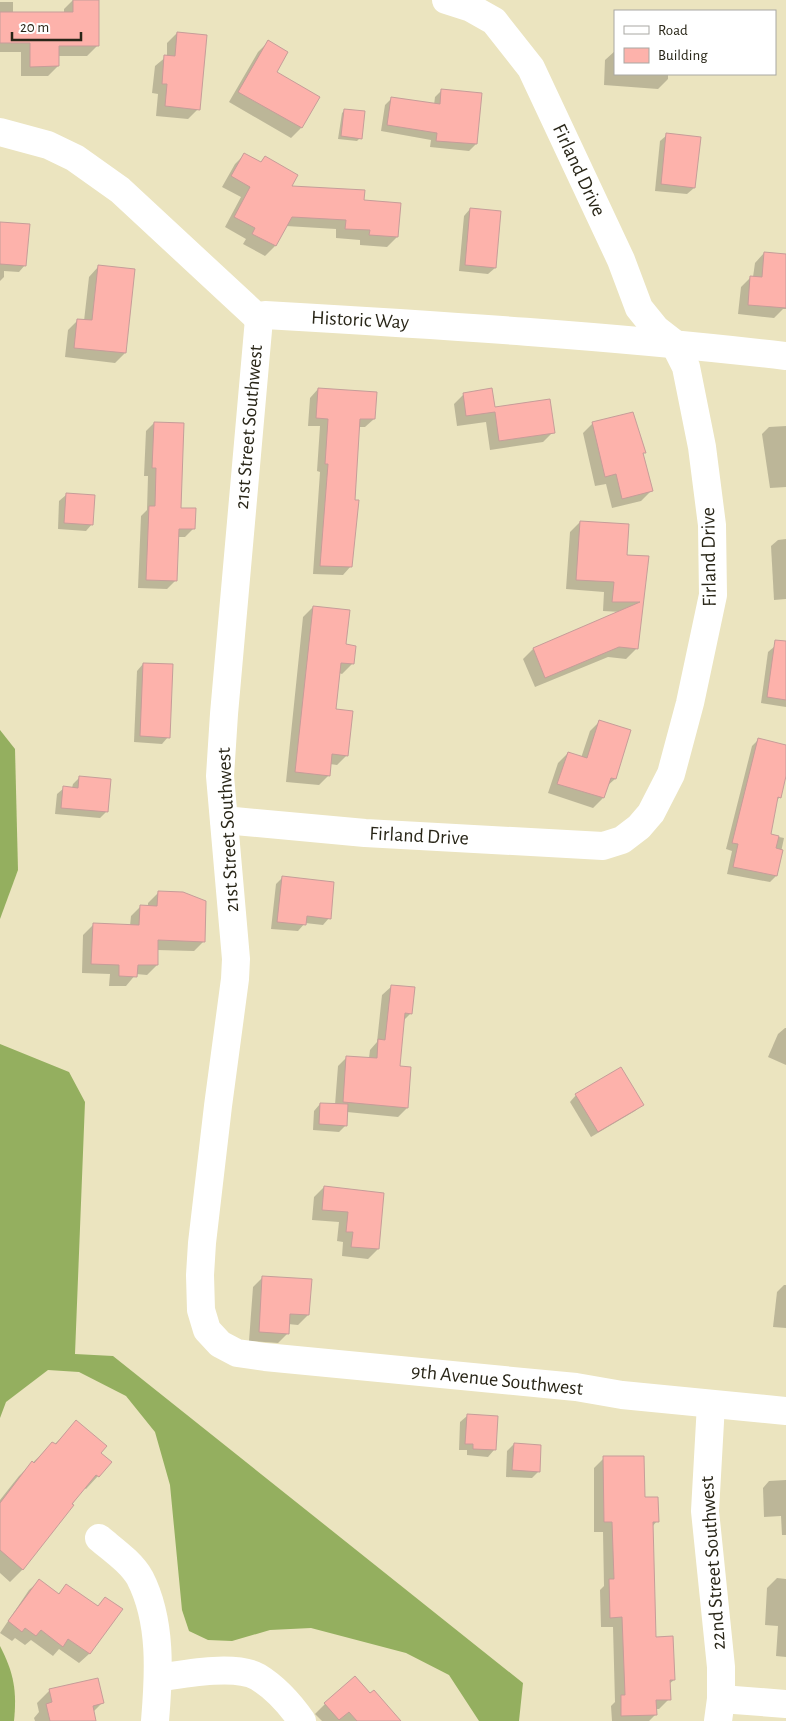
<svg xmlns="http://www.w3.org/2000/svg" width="786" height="1721" font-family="'Alegreya Sans',sans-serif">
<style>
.forest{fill:#94af5f}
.shadow{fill:#0003}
.building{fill:#fdb2ab;stroke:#c69d99}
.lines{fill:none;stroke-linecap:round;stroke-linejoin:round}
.minor{stroke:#fff;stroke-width:28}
.labels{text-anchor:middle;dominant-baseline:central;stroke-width:4;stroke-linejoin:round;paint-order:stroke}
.street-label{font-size:20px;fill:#292618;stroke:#fff}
</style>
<rect width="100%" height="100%" fill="#ebe4bf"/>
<g class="forest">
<polygon points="0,730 15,749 18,870 0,919"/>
<polygon points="0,1044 69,1072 85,1102 75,1354 113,1356 523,1683 519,1721 479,1721 449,1675 406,1653 311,1628 270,1630 232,1641 208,1640 189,1631 182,1610 170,1485 155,1432 126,1396 79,1372 48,1370 6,1402 0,1418"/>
<path d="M0,1646C14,1673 17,1691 14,1721H0Z"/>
</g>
<g class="shadow">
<polygon points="73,0 97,0 97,46 87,56 58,56 58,66 48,76 21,76 21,52 0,52 0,2 13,2 13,13 64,14 64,9"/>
<polygon points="177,33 198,109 188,119 156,116 158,94 152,93 155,66 167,56 167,43"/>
<polygon points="268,42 275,72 319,97 301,128 291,138 229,102 258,52"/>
<polygon points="615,51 615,74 668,74 668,79 658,89 604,85 605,60"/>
<polygon points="442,90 481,94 476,144 469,151 430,147 431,140 381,131 385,105 392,98 434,105 435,97"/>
<polygon points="345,110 360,138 357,141 338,139 342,113"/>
<polygon points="667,135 694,188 687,194 655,191 660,141"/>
<polygon points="245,154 260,163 265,157 290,187 363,201 397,237 387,247 360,245 360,240 336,238 336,229 286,226 275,246 265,256 243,244 246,239 225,227 241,197 222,187 235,164"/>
<polygon points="470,209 495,268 488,274 459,271 464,216"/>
<polygon points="0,223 25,265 19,272 4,271 4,277 0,281"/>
<polygon points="764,253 786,255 786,309 783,309 774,318 738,314 741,287 751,277 753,277 755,263"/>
<polygon points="98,267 125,353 115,363 65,357 68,330 78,320 84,321 89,277"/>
<polygon points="318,389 374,419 365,427 359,427 351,566 343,575 313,574 320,472 317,471 320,426 308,426 310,398"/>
<polygon points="464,394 494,408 553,432 543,442 490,450 486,422 457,426 454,404"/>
<polygon points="154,423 179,509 193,529 185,537 178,537 176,580 167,589 138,588 141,516 147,510 148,476 144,476 146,431"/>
<polygon points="593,423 644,452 642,454 651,491 641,501 612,508 606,484 595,486 583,433"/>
<polygon points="786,426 786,487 770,488 762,434 769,427"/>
<polygon points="66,495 92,524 86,531 58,529 59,501"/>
<polygon points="580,522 625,556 648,558 636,649 626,659 608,657 535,687 523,659 533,649 621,612 603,611 604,592 566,589 570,532"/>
<polygon points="786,539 786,599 774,600 771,546 778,540"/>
<polygon points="313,607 345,645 352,664 342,674 339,673 335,710 347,755 337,765 330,764 329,775 319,785 286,782 303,617"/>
<polygon points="775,646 786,647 786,707 761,703 768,652"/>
<polygon points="143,664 168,737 162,744 134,742 137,671"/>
<polygon points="600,721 630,731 615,779 606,787 603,798 593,808 548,793 558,763 568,753 581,758 590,731"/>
<polygon points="758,740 786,746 786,770 780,797 776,801 769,835 784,838 776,876 770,882 727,874 732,851 726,849 752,746"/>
<polygon points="79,778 106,812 100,818 55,814 57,794 64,788 72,788 73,784"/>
<polygon points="282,878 329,918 323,925 305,923 298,931 271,929 276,884"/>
<polygon points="158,893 204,941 194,951 157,950 157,965 147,975 136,974 126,986 109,986 110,974 82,973 83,935 93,925 130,926 131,916 141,906 148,906 148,903"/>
<polygon points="392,986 411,1013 403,1021 399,1067 407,1108 398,1117 347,1112 346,1125 339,1132 313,1130 314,1111 320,1104 335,1105 338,1066 347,1057 369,1058 370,1050 377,1042 382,995"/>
<polygon points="785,1028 786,1028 786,1065 768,1057 778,1034"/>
<polygon points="576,1095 642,1105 635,1111 591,1137 570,1102"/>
<polygon points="324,1187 383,1194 378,1249 368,1259 342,1256 343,1242 337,1241 339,1222 312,1220 314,1197"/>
<polygon points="263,1277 308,1315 298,1325 288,1324 288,1333 278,1343 249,1341 253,1287"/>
<polygon points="784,1285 786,1285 786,1328 773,1327 777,1292"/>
<polygon points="467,1416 494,1450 488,1457 467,1455 467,1450 459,1450 460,1422"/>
<polygon points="76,1422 100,1453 98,1476 86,1489 84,1488 23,1569 10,1582 0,1573 0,1500 19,1476 53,1443 54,1445"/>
<polygon points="514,1444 538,1472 532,1478 506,1477 507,1451"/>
<polygon points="604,1458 643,1498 657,1521 652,1527 655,1638 674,1680 669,1684 669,1699 659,1709 655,1709 655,1715 649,1721 612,1721 611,1706 615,1702 613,1627 601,1627 600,1590 604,1586 603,1532 594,1532 594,1468"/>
<polygon points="786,1480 786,1535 782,1535 781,1516 764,1517 763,1488 769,1481"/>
<polygon points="777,1578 786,1579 786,1657 776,1656 778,1626 765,1625 767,1588"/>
<polygon points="39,1581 58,1594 67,1586 97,1607 105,1598 121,1609 89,1654 79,1663 59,1649 53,1656 31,1640 25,1645 15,1638 12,1641 0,1633 29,1590"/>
<polygon points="50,1690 102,1703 93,1712 95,1721 35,1721 34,1718 39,1712 37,1703"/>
<polygon points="370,1694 400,1721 322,1721 315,1714 325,1704"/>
</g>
<g class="building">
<polygon points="73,0 99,0 99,46 59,46 59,66 30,67 30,43 0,43 0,12 73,12"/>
<polygon points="177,32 207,35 200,110 165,106 167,84 162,84 164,55 175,56"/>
<polygon points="268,40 288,52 277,72 320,97 302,128 238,92"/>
<polygon points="441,89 482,93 477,144 436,141 437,133 387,125 391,97 440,104"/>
<polygon points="344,109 365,111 362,139 341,136"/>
<polygon points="666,133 701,137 695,188 661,184"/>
<polygon points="244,153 261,162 265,156 298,175 292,186 365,190 364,200 401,203 398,237 369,235 370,230 345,229 346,220 292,217 276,246 252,234 255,228 234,217 250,187 231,176"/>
<polygon points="470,208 501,211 496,268 465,265"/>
<polygon points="0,222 30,224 26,266 0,264"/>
<polygon points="764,252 786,254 786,308 748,305 750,276 762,277"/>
<polygon points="98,265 135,269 126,353 74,348 77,319 92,320"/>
<polygon points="318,388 377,392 375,419 360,419 355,500 359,500 352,567 320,566 328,464 325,464 328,419 316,418"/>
<polygon points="492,388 495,407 550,399 555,433 499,441 495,412 466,416 463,393"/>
<polygon points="633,412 646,453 643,453 653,491 622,499 616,474 605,477 592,422"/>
<polygon points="154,422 184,423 181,508 196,508 195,529 179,529 177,581 146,580 149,506 155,506 156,468 152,468"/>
<polygon points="66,493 95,495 93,525 64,523"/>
<polygon points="580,521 629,524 627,555 649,556 638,649 619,647 545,678 533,648 640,602 612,602 614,582 576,580"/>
<polygon points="313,606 350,610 346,644 356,646 354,664 341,663 336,709 353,711 348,756 332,754 330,776 295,772"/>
<polygon points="775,640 786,641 786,700 767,697"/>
<polygon points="143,663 173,664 170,738 140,736"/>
<polygon points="599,720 631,730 616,779 611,778 604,798 557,784 568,752 587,758"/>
<polygon points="758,738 786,745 786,776 781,798 778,797 771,834 779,836 776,848 783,850 777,876 733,867 738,844 732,843"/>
<polygon points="79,776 111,779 108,812 61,808 63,786 78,788"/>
<polygon points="282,876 334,882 331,919 307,916 306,925 277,922"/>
<polygon points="158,891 183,892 206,901 205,942 158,940 158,965 138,965 137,977 119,976 119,965 91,964 93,923 139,925 140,905 157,906"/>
<polygon points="391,985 415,987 412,1014 405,1013 400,1066 411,1067 408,1108 343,1102 346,1056 377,1058 378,1039 385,1040"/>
<polygon points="621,1067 644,1105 598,1132 575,1094"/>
<polygon points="320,1103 348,1104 347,1126 319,1124"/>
<polygon points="324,1186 384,1193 379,1249 351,1247 353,1232 346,1232 348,1212 322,1210"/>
<polygon points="262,1276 312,1279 309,1315 290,1314 289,1334 259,1332"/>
<polygon points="467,1414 498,1416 496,1450 473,1449 473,1444 465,1444"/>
<polygon points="76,1420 107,1446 101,1453 112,1462 99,1477 96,1475 72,1504 74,1505 23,1570 0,1550 0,1503 32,1461 34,1463 52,1442 56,1444"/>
<polygon points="514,1443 541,1445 540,1472 512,1470"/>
<polygon points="603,1456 644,1456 645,1497 658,1497 659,1522 653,1522 656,1637 673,1636 675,1680 670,1680 671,1700 656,1700 657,1715 621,1716 621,1695 625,1695 622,1617 610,1618 609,1579 614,1579 612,1522 604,1522"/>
<polygon points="39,1579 59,1594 66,1584 98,1606 105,1597 123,1609 90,1654 68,1639 63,1647 41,1630 36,1636 25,1628 22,1632 8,1621"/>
<polygon points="355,1676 370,1693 374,1690 401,1721 357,1721 349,1712 339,1720 324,1703"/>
<polygon points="98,1678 104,1703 93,1706 96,1721 50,1721 46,1704 52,1702 49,1689"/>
</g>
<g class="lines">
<g class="minor">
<path d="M0,132L48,145L75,158L120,190L259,319L265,315C439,325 613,336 786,356"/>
<polyline points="259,319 224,714 220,776 236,959 235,979 218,1106 202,1243 200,1275 201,1310 207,1330 220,1344 237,1353 265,1357 576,1387 622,1395 786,1411"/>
<polyline points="224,820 365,833 603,846 622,840 639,827 651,813 671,774 690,703 713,595 712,525 702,447 686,367 674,343 656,329 639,308 621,260 531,68 494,21 471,8 446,0"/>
<polyline points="711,1404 705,1511 721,1667 721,1699 718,1721"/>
<path d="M99,1538C113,1550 131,1562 140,1578C162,1621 159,1674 155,1721"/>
<path d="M158,1678C183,1674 236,1664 258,1677C276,1688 290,1704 302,1721"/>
<polyline points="721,1699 786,1704"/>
</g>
</g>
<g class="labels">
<g class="street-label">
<text transform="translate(579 170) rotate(65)">Firland Drive</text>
<text transform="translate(360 320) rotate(3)">Historic Way</text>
<text transform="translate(249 427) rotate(-85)">21st Street Southwest</text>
<text transform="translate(709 557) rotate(-91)">Firland Drive</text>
<text transform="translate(228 830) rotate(-93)">21st Street Southwest</text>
<text transform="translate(419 836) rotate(3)">Firland Drive</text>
<text transform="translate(497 1380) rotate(6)">9th Avenue Southwest</text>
<text transform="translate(713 1563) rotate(-94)">22nd Street Southwest</text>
</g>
</g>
<rect x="614" y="10" width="162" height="65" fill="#ffffff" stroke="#a9a8a3"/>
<rect x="624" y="26" width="25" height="8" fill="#ffffff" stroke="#a9a8a3"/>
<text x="658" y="35" font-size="15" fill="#292618">Road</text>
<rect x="624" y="48" width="25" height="15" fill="#fdb2ab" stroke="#a9a8a3"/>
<text x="658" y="60" font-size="15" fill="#292618">Building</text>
<path d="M12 32v8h69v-8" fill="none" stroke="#292618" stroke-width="2.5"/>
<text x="20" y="32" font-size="15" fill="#292618" stroke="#ffffff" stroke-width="4" paint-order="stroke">20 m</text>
</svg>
